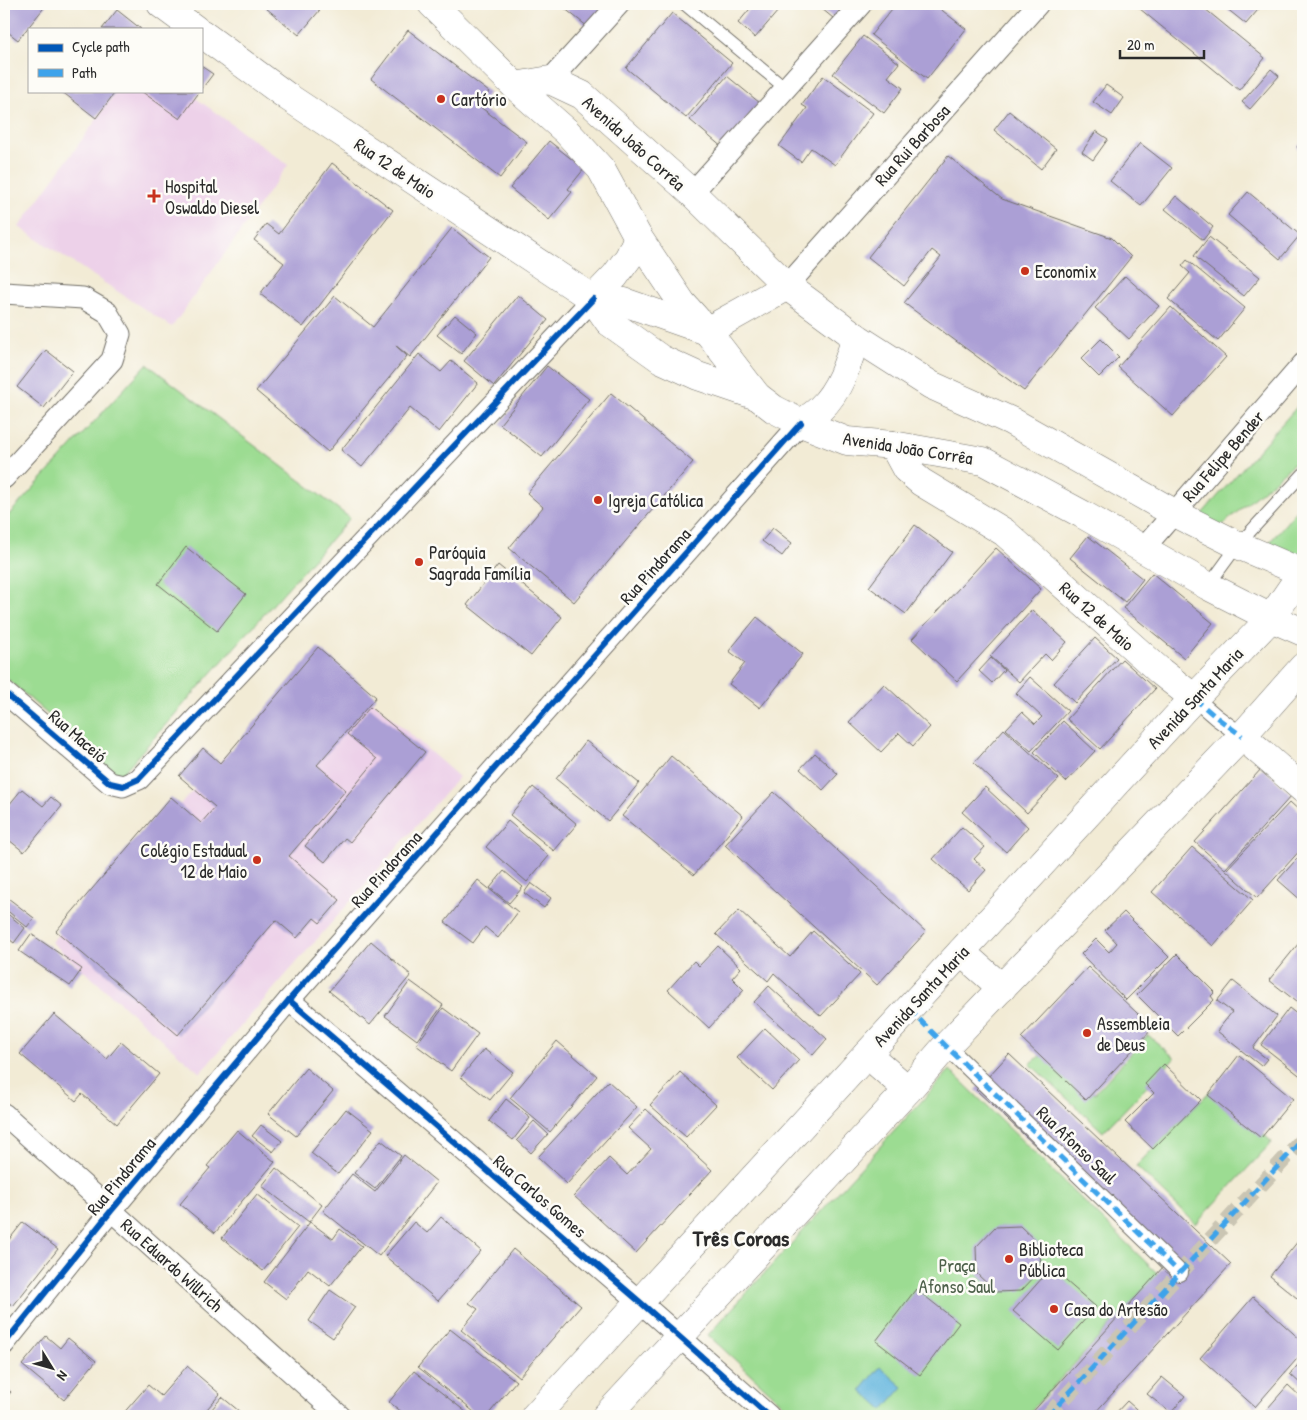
<svg xmlns="http://www.w3.org/2000/svg" width="1307" height="1420" font-family="'Patrick Hand',sans-serif">
<style>
.built{fill:#edd1e9}
.green{fill:#9cdc92;stroke:#64845e}
.water{fill:#62b5de;stroke:#467084}
.building{fill:#ab9fd5}
.lines{fill:none;stroke-linecap:round;stroke-linejoin:round}
.pedestrian-tunnel{stroke:#cac5b3;stroke-width:16;stroke-dasharray:16 8;stroke-linecap:butt}
.service-casing{stroke:#716e66;stroke-width:13}
.pedestrian-casing{stroke:#716e66;stroke-width:18}
.minor-casing{stroke:#716e66;stroke-width:23}
.tertiary-casing{stroke:#716e66;stroke-width:29}
.secondary-casing{stroke:#716e66;stroke-width:29}
.service{stroke:#fff;stroke-width:11}
.pedestrian{stroke:#fff;stroke-width:16}
.minor{stroke:#fff;stroke-width:21}
.tertiary{stroke:#fff;stroke-width:28}
.secondary{stroke:#fff;stroke-width:28}
.quiet{stroke:#3ea3eb;stroke-width:5;stroke-dasharray:10 5;stroke-linecap:butt}
.cycleway-casing{stroke:#fdfcf7;stroke-width:9}
.cycleway{stroke:#0057b8;stroke-width:6}
.poi-dot{fill:#c8321e;stroke:#fdfcf7;stroke-width:2}
.labels{text-anchor:middle;dominant-baseline:central;stroke-width:5;stroke-linejoin:round;paint-order:stroke}
.poi-label{font-size:18px;fill:#2b2b2b;stroke:#fdfcf7;text-anchor:start}
.street-label{font-size:18px;fill:#2b2b2b;stroke:#fdfcf7}
.park-label{font-size:18px;fill:#4d604a;stroke:#fdfcf7}
.district-label{font-size:22px;font-weight:bold;fill:#2b2b2b;stroke:#fdfcf7}
</style>
<rect width="100%" height="100%" fill="#fdfcf7"/>
<filter id="ink" filterUnits="userSpaceOnUse"><feTurbulence type="fractalNoise" baseFrequency=".02" numOctaves="2"/><feDisplacementMap in="SourceGraphic" scale="10" xChannelSelector="R" yChannelSelector="G"/><feConvolveMatrix kernelMatrix="1 2 1 2 8 2 1 2 1" color-interpolation-filters="sRGB"/></filter>
<filter id="wash" filterUnits="userSpaceOnUse"><feTurbulence type="fractalNoise" baseFrequency=".0096" numOctaves="4" result="noise"/><feDisplacementMap in="SourceGraphic" scale="20" xChannelSelector="R" yChannelSelector="G"/><feGaussianBlur stdDeviation="1.12" result="paint"/><feColorMatrix in="noise" values="0 0 0 0 0 0 0 0 0 0 0 0 0 0 0 0 0 1.4 0 .05"/><feComposite in="paint" operator="in"/></filter>
<g filter="url(#wash)">
<rect width="100%" height="100%" fill="#f2ebd5"/>
<g class="built">
<polygon points="117,91 186,91 288,165 172,327 19,227"/>
<polygon points="320,655 459,777 200,1073 51,942"/>
</g>
<g class="green">
<polygon points="147,364 350,518 119,777 4,676 4,520"/>
<polygon points="1303,400 1303,456 1214,532 1200,516"/>
<polygon points="1303,503 1303,557 1269,543"/>
<polygon points="1148,1035 1175,1058 1103,1132 1030,1064 1047,1050 1095,1093"/>
<polygon points="950,1070 1158,1274 1026,1416 796,1416 708,1335"/>
<polygon points="1212,1089 1272,1142 1196,1224 1136,1166"/>
</g>
<polygon class="water" points="880,1367 903,1387 883,1410 861,1390"/>
<g id="blocks">
<g class="building">
<polygon points="4,4 47,4 18,40 4,29"/>
<polygon points="261,4 325,4 299,35"/>
<polygon points="559,4 606,4 588,27"/>
<polygon points="754,4 784,4 755,38 738,23"/>
<polygon points="816,4 845,4 833,18"/>
<polygon points="896,4 934,4 966,29 927,79 871,35"/>
<polygon points="1134,4 1199,4 1265,58 1239,90"/>
<polygon points="1221,4 1263,4 1246,24"/>
<polygon points="117,10 141,29 102,29"/>
<polygon points="672,13 732,63 686,118 626,68"/>
<polygon points="408,30 489,92 479,106 527,142 500,178 371,79"/>
<polygon points="863,36 899,63 888,77 903,88 884,113 833,74"/>
<polygon points="201,66 213,74 201,90"/>
<polygon points="1271,69 1279,76 1250,109 1242,102"/>
<polygon points="727,76 760,103 723,148 690,120"/>
<polygon points="823,76 873,113 835,165 811,148 801,162 779,146 807,108 802,105"/>
<polygon points="1106,85 1124,98 1112,115 1093,102"/>
<polygon points="61,91 116,91 96,118"/>
<polygon points="141,91 200,91 180,119"/>
<polygon points="1009,111 1056,149 1041,169 994,130"/>
<polygon points="1096,131 1108,139 1093,160 1082,152"/>
<polygon points="1303,140 1303,153 1297,147"/>
<polygon points="549,141 584,169 568,189 572,192 549,220 510,188"/>
<polygon points="1140,143 1172,168 1141,206 1110,181"/>
<polygon points="948,156 1002,199 1112,238 1131,257 1024,391 904,303 941,257 932,250 904,286 868,257"/>
<polygon points="332,163 393,210 303,327 260,294 284,263 254,240 266,224 279,234"/>
<polygon points="1248,192 1300,235 1280,259 1228,215"/>
<polygon points="1176,196 1213,227 1203,240 1165,209"/>
<polygon points="452,228 489,257 410,357 395,345 407,356 328,452 256,391 335,296 373,327"/>
<polygon points="1209,237 1260,277 1244,296 1194,256"/>
<polygon points="1187,260 1245,308 1218,341 1168,299 1190,273 1182,266"/>
<polygon points="1125,276 1159,306 1129,339 1095,308"/>
<polygon points="518,295 548,320 494,386 464,361"/>
<polygon points="1171,307 1226,357 1173,416 1118,367"/>
<polygon points="455,315 477,333 461,354 437,335"/>
<polygon points="1101,339 1119,357 1099,377 1081,359"/>
<polygon points="46,350 73,371 44,408 17,387"/>
<polygon points="419,354 441,372 451,361 478,383 439,432 410,408 362,467 341,450"/>
<polygon points="547,366 589,399 542,457 500,424"/>
<polygon points="611,393 693,462 574,602 509,548 543,507 527,493"/>
<polygon points="915,525 952,552 906,614 869,587"/>
<polygon points="773,528 792,543 782,556 762,541"/>
<polygon points="1088,536 1143,579 1125,602 1070,558"/>
<polygon points="186,547 246,594 217,631 158,584"/>
<polygon points="996,548 1041,589 957,681 912,639"/>
<polygon points="498,565 562,617 531,656 467,605"/>
<polygon points="1152,573 1213,623 1184,658 1123,608"/>
<polygon points="1032,610 1067,642 1051,660 1045,654 1019,682 990,656"/>
<polygon points="757,617 803,654 760,708 729,684 745,663 729,651"/>
<polygon points="1095,638 1117,658 1075,703 1054,683"/>
<polygon points="318,647 376,697 317,765 346,790 289,856 340,900 320,923 314,918 297,938 276,920 178,1035 56,931 171,797 201,823 215,807 179,776 203,748 220,763"/>
<polygon points="991,658 1004,670 992,683 979,671"/>
<polygon points="1122,659 1155,689 1100,749 1067,719"/>
<polygon points="1030,677 1068,711 1031,751 1006,729 1022,712 1035,724 1042,717 1016,693"/>
<polygon points="884,684 930,727 913,746 899,733 881,752 849,722"/>
<polygon points="370,707 425,752 350,842 345,838 325,862 305,846 377,759 347,734"/>
<polygon points="1063,721 1095,751 1066,782 1034,752"/>
<polygon points="1004,729 1059,779 1027,813 974,763"/>
<polygon points="586,741 639,783 608,821 556,779"/>
<polygon points="815,753 838,774 823,790 800,769"/>
<polygon points="671,756 743,816 694,875 622,816"/>
<polygon points="1262,768 1292,795 1225,869 1195,842"/>
<polygon points="533,787 577,824 554,851 510,815"/>
<polygon points="985,787 1028,827 1006,852 962,812"/>
<polygon points="22,789 43,806 51,797 62,806 24,852 4,836 4,811"/>
<polygon points="774,792 926,932 877,985 725,845"/>
<polygon points="1290,802 1303,814 1303,847 1257,898 1226,870"/>
<polygon points="508,821 549,856 527,882 486,847"/>
<polygon points="962,827 985,847 974,859 986,870 968,890 933,859"/>
<polygon points="1192,847 1253,900 1213,946 1152,892"/>
<polygon points="1303,852 1303,902 1278,880"/>
<polygon points="504,871 523,887 509,903 490,888"/>
<polygon points="478,880 518,912 498,938 485,927 473,943 445,922"/>
<polygon points="531,883 551,898 544,908 524,893"/>
<polygon points="4,895 34,918 27,927 4,908"/>
<polygon points="739,910 790,957 813,931 860,974 821,1016 774,973 768,981 716,934"/>
<polygon points="4,911 25,928 14,943 4,935"/>
<polygon points="1124,912 1169,957 1126,1000 1081,954 1096,939 1109,952 1117,943 1105,930"/>
<polygon points="31,934 82,969 70,986 19,951"/>
<polygon points="1303,938 1303,1005 1302,1006 1269,980"/>
<polygon points="371,941 411,975 370,1025 329,991"/>
<polygon points="718,946 741,968 732,978 744,990 709,1028 668,990 694,961 699,966"/>
<polygon points="1177,954 1215,992 1211,996 1214,1000 1178,1036 1137,995"/>
<polygon points="1088,967 1153,1028 1086,1100 1021,1038"/>
<polygon points="410,981 443,1005 417,1040 385,1016"/>
<polygon points="1233,981 1277,1016 1253,1048 1267,1059 1261,1066 1217,1031 1232,1012 1217,1001"/>
<polygon points="769,986 827,1039 813,1055 754,1002"/>
<polygon points="443,1008 478,1034 451,1071 416,1045"/>
<polygon points="1289,1008 1303,1019 1303,1078 1261,1045"/>
<polygon points="54,1014 107,1059 121,1042 159,1074 117,1124 82,1094 76,1101 20,1054"/>
<polygon points="765,1028 799,1060 772,1090 737,1058"/>
<polygon points="557,1041 597,1076 550,1132 510,1098"/>
<polygon points="484,1049 513,1072 490,1100 461,1077"/>
<polygon points="1009,1054 1231,1264 1092,1416 1029,1416 1164,1266 976,1090"/>
<polygon points="1239,1055 1293,1099 1261,1138 1208,1095"/>
<polygon points="1164,1064 1201,1100 1153,1149 1125,1122 1154,1093 1145,1084"/>
<polygon points="306,1068 333,1091 296,1136 268,1114"/>
<polygon points="680,1072 716,1105 686,1137 650,1105"/>
<polygon points="608,1081 637,1107 567,1184 538,1157"/>
<polygon points="506,1099 530,1118 513,1140 489,1121"/>
<polygon points="346,1109 373,1130 338,1174 311,1153"/>
<polygon points="646,1109 712,1170 636,1253 574,1196 609,1158 627,1175 651,1149 628,1128"/>
<polygon points="534,1121 548,1134 531,1153 517,1140"/>
<polygon points="261,1125 282,1141 273,1152 252,1136"/>
<polygon points="237,1130 275,1162 215,1233 180,1204 210,1168 207,1166"/>
<polygon points="381,1140 401,1156 375,1189 354,1173"/>
<polygon points="404,1155 437,1182 379,1256 323,1211 352,1174 375,1192"/>
<polygon points="276,1168 322,1205 309,1222 262,1186"/>
<polygon points="257,1194 298,1227 263,1271 222,1238"/>
<polygon points="441,1217 481,1251 438,1301 385,1256 414,1222 427,1233"/>
<polygon points="23,1222 58,1249 13,1306 4,1298 4,1246"/>
<polygon points="310,1222 333,1239 340,1229 362,1246 330,1286 308,1269 286,1299 264,1282"/>
<polygon points="1020,1226 1041,1246 1040,1271 1021,1291 996,1292 977,1274 976,1247 995,1227"/>
<polygon points="1303,1235 1303,1303 1270,1276"/>
<polygon points="513,1249 581,1306 519,1377 461,1330 478,1309 469,1303"/>
<polygon points="1051,1268 1096,1307 1058,1350 1013,1311"/>
<polygon points="916,1289 959,1323 920,1375 876,1341"/>
<polygon points="330,1290 355,1307 333,1338 309,1321"/>
<polygon points="1253,1297 1303,1342 1303,1352 1255,1407 1200,1358"/>
<polygon points="450,1329 516,1381 487,1416 479,1416 418,1367"/>
<polygon points="46,1336 60,1348 68,1338 96,1361 64,1400 22,1365"/>
<polygon points="1303,1359 1303,1386 1290,1374"/>
<polygon points="187,1366 220,1394 201,1416 121,1416 148,1385 161,1396"/>
<polygon points="414,1371 471,1416 407,1416 389,1402"/>
<polygon points="1162,1377 1185,1396 1171,1413 1147,1394"/>
<polygon points="1288,1385 1303,1399 1303,1416 1261,1416"/>
<polygon points="4,1386 11,1392 4,1400"/>
<polygon points="222,1397 245,1416 206,1416"/>
<polygon points="1127,1401 1144,1416 1113,1416"/>
</g>
</g>
</g>
<g filter="url(#ink)">
<use href="#blocks" fill-opacity="0" stroke="#716e66" stroke-width="1"/>
<g class="lines">
<polyline class="pedestrian-tunnel" points="1048,1416 1303,1139"/>
<g class="service-casing">
<g id="service">
<polyline points="684,4 785,88"/>
<polyline points="1208,586 1238,545 1303,474"/>
</g>
</g>
<g class="pedestrian-casing">
<g id="pedestrian">
<polyline points="1194,698 1216,717 1242,736"/>
<polyline points="946,1046 1180,1273"/>
</g>
</g>
<g class="minor-casing">
<g id="minor">
<polyline points="550,80 619,4"/>
<polyline points="692,193 861,4"/>
<polyline points="787,286 1038,4"/>
<polyline points="4,293 83,298 107,312 120,334 112,360 4,478"/>
<polyline points="1143,549 1303,364"/>
<polyline points="4,692 110,783 123,786 139,779 593,299"/>
<polyline points="289,1000 640,1302 769,1416"/>
<polyline points="4,1114 340,1416"/>
<polyline points="4,1344 111,1211 289,1000 801,423"/>
</g>
</g>
<g class="tertiary-casing">
<g id="tertiary">
<polyline points="161,4 195,29"/>
<polyline points="201,33 288,97 593,299 609,322 661,359 698,376 757,396"/>
<polyline points="593,299 624,302 707,331"/>
<polyline points="893,445 906,469 921,482 1004,532 1161,672 1194,698"/>
<polyline points="1242,736 1303,789"/>
</g>
</g>
<g class="secondary-casing">
<g id="secondary">
<polyline points="432,4 515,86 566,131 601,169 638,237 682,303 707,331 757,396 774,409 801,423 847,441 893,445 983,461 1082,514 1208,586 1271,618 1303,632"/>
<polyline points="515,86 550,80 582,95 692,193 787,286 856,337 931,385 1011,421 1174,513 1238,545 1303,573"/>
<polyline points="593,299 615,276 629,257 638,237"/>
<polyline points="707,331 787,286"/>
<path d="M801,423C807,419 814,415 820,409C840,390 848,363 856,337"/>
<polyline points="961,952 1002,988"/>
<polyline points="867,1054 908,1090"/>
<polyline points="535,1416 1194,698 1271,618 1302,573"/>
<polyline points="606,1416 908,1090 946,1046 1242,736 1303,667"/>
</g>
</g>
<use href="#service" class="service"/>
<use href="#pedestrian" class="pedestrian"/>
<use href="#minor" class="minor"/>
<use href="#tertiary" class="tertiary"/>
<use href="#secondary" class="secondary"/>
<g class="quiet">
<polyline points="1194,698 1216,717 1242,736"/>
<polyline points="909,1009 946,1046 1180,1273"/>
<polyline points="1048,1416 1303,1139"/>
</g>
<g class="cycleway-casing">
<g id="cycleway">
<polyline points="4,692 110,783 123,786 139,779 593,299"/>
<polyline points="289,1000 640,1302 769,1416"/>
<polyline points="4,1344 111,1211 289,1000 801,423"/>
</g>
</g>
<use href="#cycleway" class="cycleway"/>
</g>
</g>
<g class="poi-dot">
<circle cx="441" cy="99" r="5"/>
<path d="M151.5 188.5h5v5h5v5h-5v5h-5v-5h-5v-5h5z"/>
<circle cx="1025" cy="271" r="5"/>
<circle cx="598" cy="500" r="5"/>
<circle cx="419" cy="562" r="5"/>
<circle cx="257" cy="860" r="5"/>
<circle cx="1087" cy="1033" r="5"/>
<circle cx="1009" cy="1259" r="5"/>
<circle cx="1054" cy="1309" r="5"/>
</g>
<g class="labels">
<g class="poi-label">
<text x="451" y="99">Cartório</text>
<text x="165" y="186">Hospital<tspan x="165" dy="21">Oswaldo Diesel</tspan></text>
<text x="1035" y="271">Economix</text>
<text x="608" y="500">Igreja Católica</text>
<text x="429" y="552">Paróquia<tspan x="429" dy="21">Sagrada Família</tspan></text>
<text x="247" y="850" text-anchor="end">Colégio Estadual<tspan x="247" dy="21">12 de Maio</tspan></text>
<text x="1097" y="1023">Assembleia<tspan x="1097" dy="21">de Deus</tspan></text>
<text x="1019" y="1249">Biblioteca<tspan x="1019" dy="21">Pública</tspan></text>
<text x="1064" y="1309">Casa do Artesão</text>
</g>
<g class="street-label">
<text transform="translate(634 143) rotate(42)">Avenida João Corrêa</text>
<text transform="translate(912 145) rotate(-48)">Rua Rui Barbosa</text>
<text transform="translate(395 168) rotate(34)">Rua 12 de Maio</text>
<text transform="translate(908 448) rotate(9)">Avenida João Corrêa</text>
<text transform="translate(1223 456) rotate(-49)">Rua Felipe Bender</text>
<text transform="translate(655 566) rotate(-48)">Rua Pindorama</text>
<text transform="translate(1097 616) rotate(42)">Rua 12 de Maio</text>
<text transform="translate(1195 698) rotate(-47)">Avenida Santa Maria</text>
<text transform="translate(78 736) rotate(41)">Rua Maceió</text>
<text transform="translate(386 869) rotate(-48)">Rua Pindorama</text>
<text transform="translate(921 996) rotate(-47)">Avenida Santa Maria</text>
<text transform="translate(1077 1145) rotate(44)">Rua Afonso Saul</text>
<text transform="translate(121 1176) rotate(-50)">Rua Pindorama</text>
<text transform="translate(540 1196) rotate(41)">Rua Carlos Gomes</text>
<text transform="translate(172 1265) rotate(42)">Rua Eduardo Willrich</text>
</g>
<g class="park-label">
<text x="957" y="1265">Praça<tspan x="957" dy="21">Afonso Saul</tspan></text>
</g>
<g class="district-label">
<text x="741" y="1238">Três Coroas</text>
</g>
</g>
<rect width="1307" height="1420" fill="none" stroke="#fdfcf7" stroke-width="20"/>
<rect x="28" y="28" width="175" height="65" fill="#fdfcf7" stroke="#a9a8a5"/>
<rect x="38" y="44" width="25" height="8" fill="#0057b8" stroke="#a9a8a5"/>
<text x="72" y="52" font-size="15" fill="#2b2b2b">Cycle path</text>
<rect x="38" y="69" width="25" height="8" fill="#3ea3eb" stroke="#a9a8a5"/>
<text x="72" y="78" font-size="15" fill="#2b2b2b">Path</text>
<g transform="translate(52 1368) rotate(127)" stroke="#fdfcf7" stroke-width="4" paint-order="stroke">
<path d="M0-4L9 19L0 12L-9 19Z" fill="#2b2b2b"/>
<text y="-8" font-size="14" font-weight="bold" text-anchor="middle" fill="#2b2b2b">N</text>
</g>
<path d="M1120 50v8h84v-8" fill="none" stroke="#2b2b2b" stroke-width="2.5"/>
<text x="1127" y="50" font-size="15" fill="#2b2b2b" stroke="#fdfcf7" stroke-width="4" paint-order="stroke">20 m</text>
</svg>
